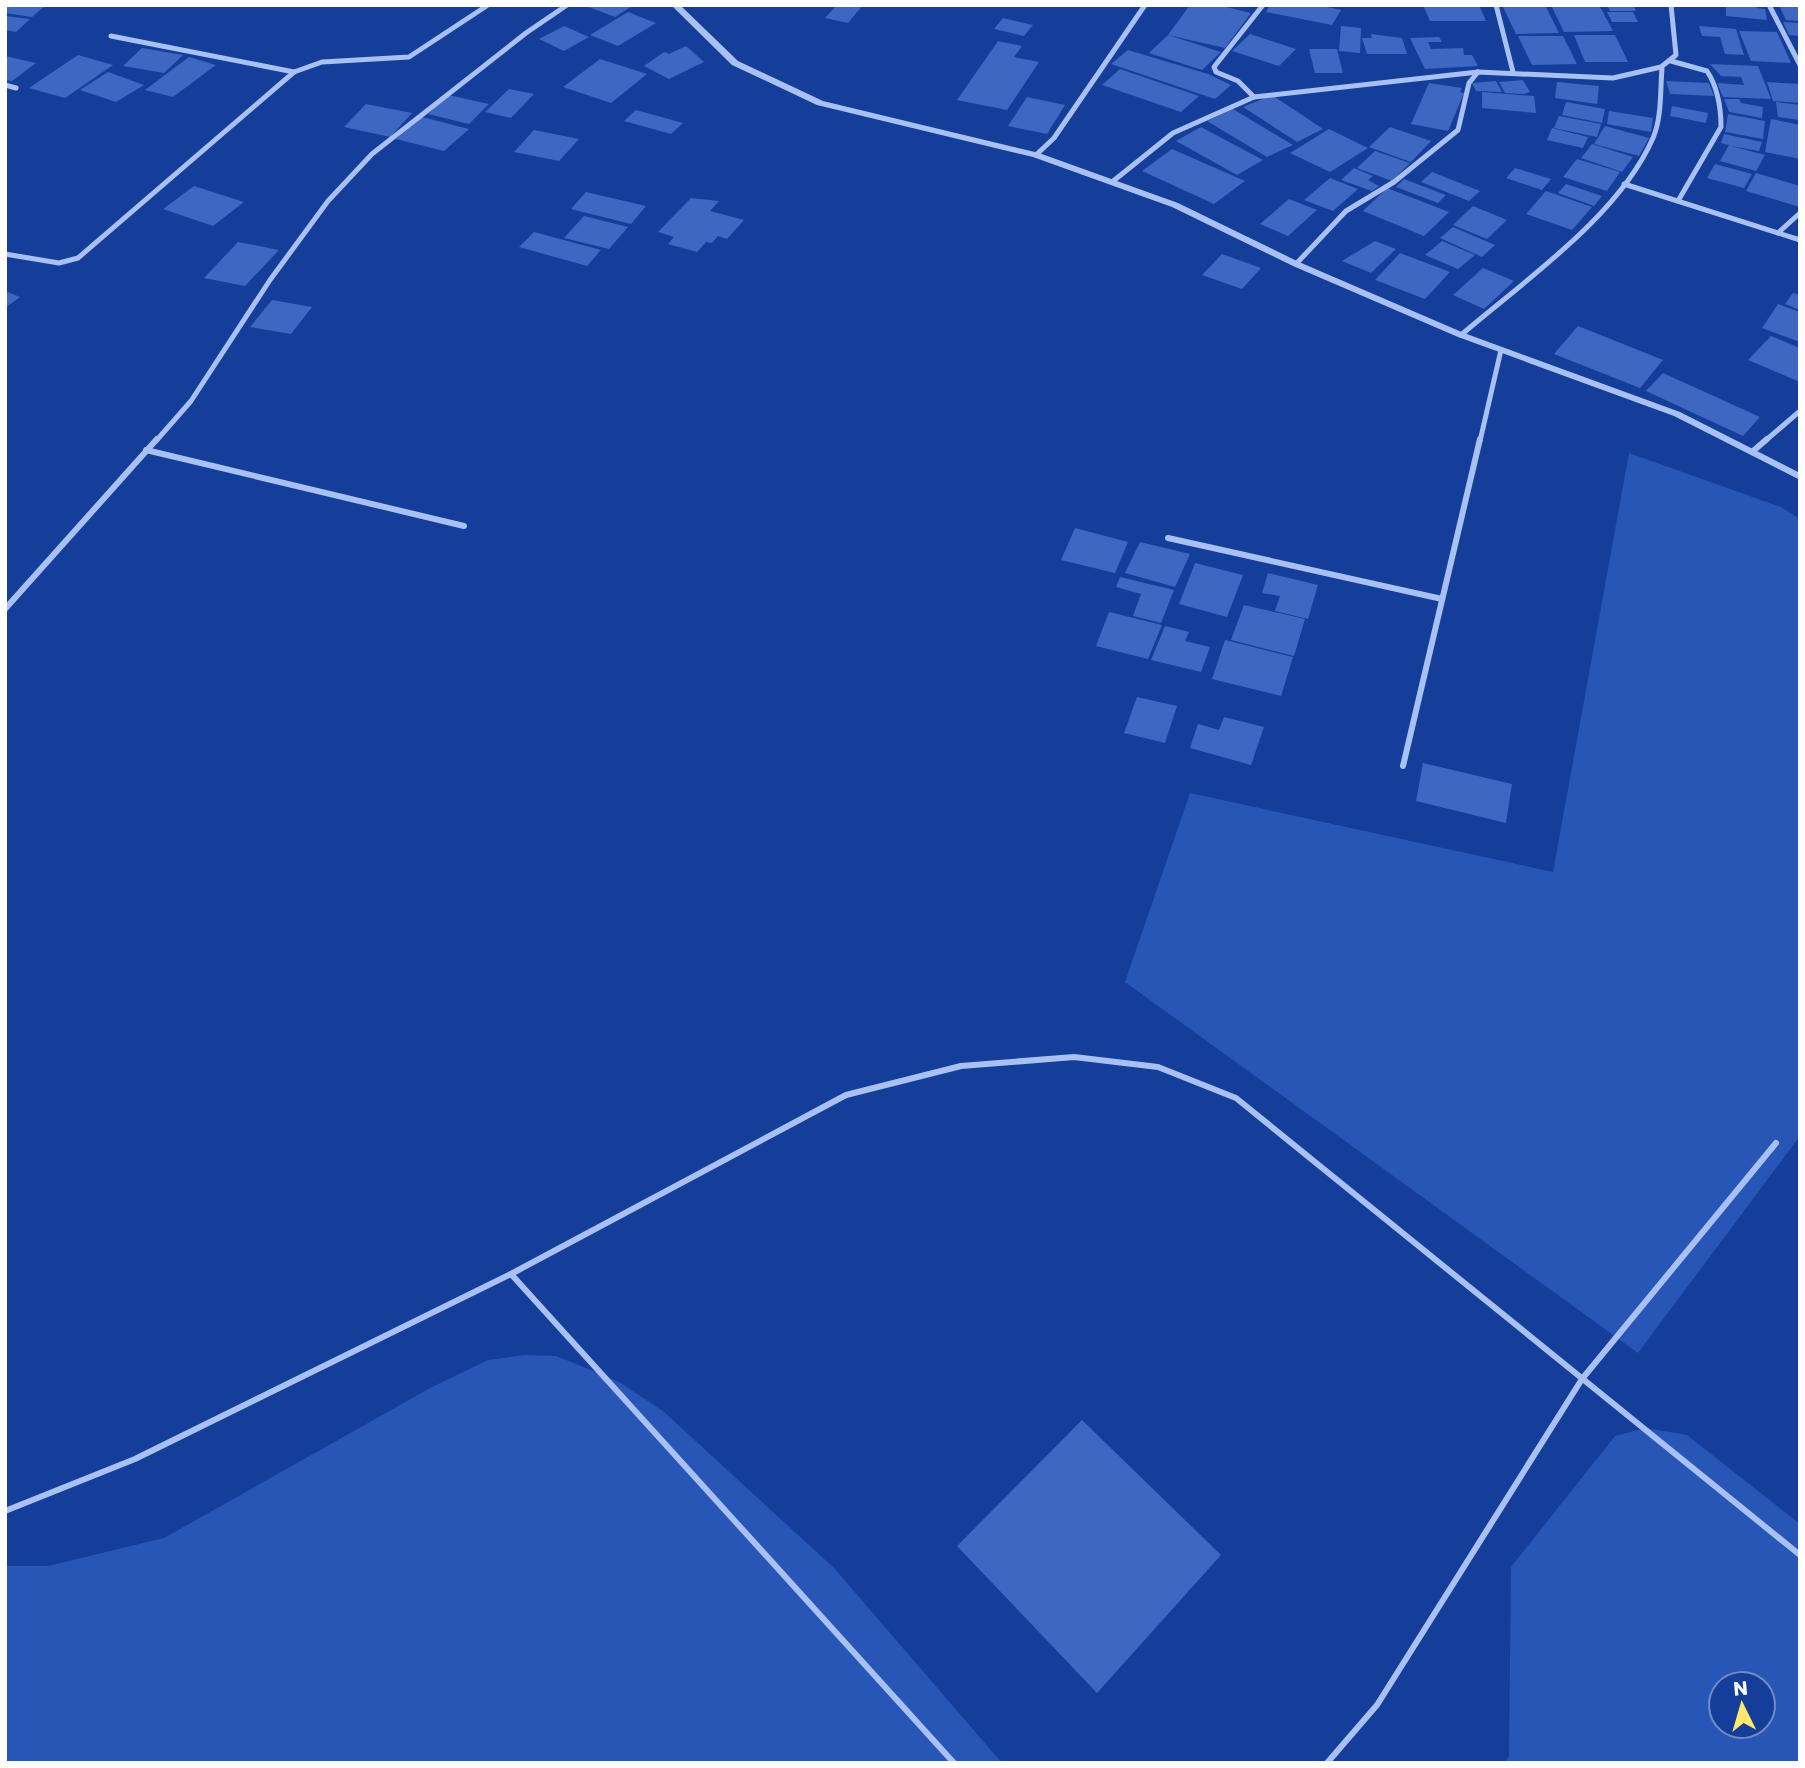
<svg xmlns="http://www.w3.org/2000/svg" width="1805" height="1768" font-family="Poppins,sans-serif">
<style>
.green{fill:#2856b7;fill-rule:evenodd}
.building{fill:#3e67c1}
.lines{fill:none;stroke-linecap:round;stroke-linejoin:round}
.service{stroke:#a9c1f2;stroke-width:6}
.minor-far1{stroke:#a9c1f2;stroke-width:5}
.minor{stroke:#a9c1f2;stroke-width:6}
.tertiary{fill:#a9c1f2;fill-rule:evenodd}
</style>
<rect width="100%" height="100%" fill="#153d9a"/>
<g class="green">
<polygon points="1629,453 1781,507 1800,519 1800,1136 1638,1353 1125,982 1190,793 1553,872"/>
<polygon points="524,1355 556,1356 586,1368 619,1382 663,1411 834,1568 1002,1763 5,1763 5,1566 48,1566 164,1538 432,1387 488,1360"/>
<path d="M1646,1428L1687,1435L1800,1524V1763H1505L1509,1756L1511,1567L1615,1436ZM1721,1684H1763V1726H1721Z"/>
</g>
<g class="building">
<polygon points="5,5 46,5 32,17 5,13"/>
<polygon points="583,5 629,5 632,6 615,17"/>
<polygon points="837,5 863,5 848,23 825,18"/>
<polygon points="1190,5 1218,5 1251,13 1225,48 1168,35"/>
<polygon points="1270,5 1319,5 1341,10 1332,25 1266,12"/>
<polygon points="1423,5 1479,5 1486,21 1430,21"/>
<polygon points="1502,5 1545,5 1559,33 1516,34"/>
<polygon points="1551,5 1599,5 1613,31 1564,32"/>
<polygon points="1607,5 1633,5 1636,11 1610,11"/>
<polygon points="1726,5 1756,5 1757,8 1765,9 1767,20 1726,16"/>
<polygon points="1779,5 1800,5 1800,21 1786,20"/>
<polygon points="628,12 656,23 618,46 590,35"/>
<polygon points="1607,12 1633,12 1638,22 1612,22"/>
<polygon points="5,16 30,19 16,32 5,30"/>
<polygon points="1003,18 1033,25 1024,36 994,29"/>
<polygon points="1783,22 1800,23 1800,36 1789,35"/>
<polygon points="564,26 589,37 564,51 539,39"/>
<polygon points="1341,26 1361,28 1360,53 1339,51"/>
<polygon points="1699,26 1736,29 1744,55 1725,54 1720,37 1702,36"/>
<polygon points="1739,31 1777,32 1791,63 1751,61"/>
<polygon points="1250,34 1296,49 1279,66 1232,51"/>
<polygon points="1371,34 1402,38 1407,54 1367,54 1362,38 1372,38"/>
<polygon points="1168,35 1221,52 1202,70 1149,53"/>
<polygon points="1574,35 1615,35 1628,62 1585,62"/>
<polygon points="1518,36 1563,36 1577,64 1532,65"/>
<polygon points="1439,37 1442,42 1428,42 1431,49 1463,48 1464,55 1472,55 1478,66 1425,69 1410,38"/>
<polygon points="998,41 1022,46 1014,57 1039,62 1007,110 957,100"/>
<polygon points="686,46 704,62 669,79 644,66 664,52 669,54"/>
<polygon points="142,48 183,55 164,73 123,66"/>
<polygon points="1309,49 1337,49 1343,73 1315,73"/>
<polygon points="1128,50 1208,74 1231,85 1215,99 1111,64"/>
<polygon points="78,55 113,65 65,98 29,88"/>
<polygon points="5,56 36,63 12,81 5,80"/>
<polygon points="189,57 216,65 173,97 145,90"/>
<polygon points="600,59 647,74 611,103 563,87"/>
<polygon points="1710,64 1758,66 1771,99 1723,97 1717,83 1744,85 1741,77 1721,76"/>
<polygon points="1120,69 1199,96 1181,112 1102,85"/>
<polygon points="108,72 144,85 116,102 80,90"/>
<polygon points="1523,80 1530,92 1524,94 1505,93 1499,82"/>
<polygon points="1496,81 1502,92 1476,91 1472,83"/>
<polygon points="1666,81 1709,83 1714,96 1670,94"/>
<polygon points="1557,82 1599,86 1597,104 1555,98"/>
<polygon points="1767,82 1800,84 1800,103 1773,101"/>
<polygon points="1429,83 1462,88 1460,92 1464,93 1448,131 1411,124"/>
<polygon points="509,89 534,94 511,118 485,112"/>
<polygon points="1482,92 1534,96 1536,113 1482,108"/>
<polygon points="448,95 489,104 469,124 428,114"/>
<polygon points="1272,95 1323,129 1297,142 1243,107"/>
<polygon points="1027,97 1065,105 1047,134 1008,126"/>
<polygon points="1724,99 1739,99 1741,103 1763,107 1762,118 1729,112"/>
<polygon points="1566,102 1605,109 1602,123 1562,115"/>
<polygon points="1776,102 1800,105 1800,120 1778,117"/>
<polygon points="366,104 412,113 390,137 344,127"/>
<polygon points="1672,106 1708,113 1706,123 1670,116"/>
<polygon points="1233,109 1293,145 1267,157 1207,121"/>
<polygon points="636,110 683,123 671,134 624,121"/>
<polygon points="1609,111 1653,118 1651,132 1607,124"/>
<polygon points="1728,114 1765,121 1763,139 1725,132"/>
<polygon points="1559,116 1601,124 1597,137 1554,128"/>
<polygon points="422,117 469,129 444,151 396,139"/>
<polygon points="1771,119 1800,125 1800,159 1765,152"/>
<polygon points="1605,126 1649,138 1639,156 1594,144"/>
<polygon points="1201,127 1263,160 1237,175 1176,141"/>
<polygon points="1390,127 1431,141 1411,162 1369,147"/>
<polygon points="1552,128 1588,137 1583,148 1547,140"/>
<polygon points="1329,129 1368,148 1330,172 1290,153"/>
<polygon points="534,130 579,139 559,161 514,152"/>
<polygon points="1724,134 1762,142 1759,151 1731,146 1765,155 1756,171 1720,161 1729,145 1721,143"/>
<polygon points="1592,144 1633,157 1622,172 1581,158"/>
<polygon points="1172,149 1245,181 1214,204 1142,171"/>
<polygon points="1375,151 1410,163 1392,181 1357,168"/>
<polygon points="1577,159 1620,172 1607,191 1563,177"/>
<polygon points="1715,164 1752,174 1744,188 1707,178"/>
<polygon points="1354,168 1373,176 1368,180 1379,186 1372,191 1341,180"/>
<polygon points="1515,168 1551,179 1542,190 1506,178"/>
<polygon points="1432,172 1480,191 1469,201 1421,182"/>
<polygon points="1756,173 1800,186 1800,207 1746,191"/>
<polygon points="1330,178 1358,189 1333,211 1304,200"/>
<polygon points="1404,179 1446,195 1438,203 1396,187"/>
<polygon points="1566,184 1602,196 1594,206 1558,193"/>
<polygon points="194,186 244,202 213,226 163,209"/>
<polygon points="1387,188 1449,212 1424,236 1363,211"/>
<polygon points="1546,191 1592,207 1572,230 1526,214"/>
<polygon points="586,192 646,206 631,224 571,209"/>
<polygon points="691,198 719,201 710,211 744,220 727,239 718,236 712,243 706,242 697,252 668,244 674,237 658,232"/>
<polygon points="1289,199 1317,210 1288,236 1260,224"/>
<polygon points="1473,206 1507,220 1487,239 1453,225"/>
<polygon points="584,216 628,227 609,249 564,238"/>
<polygon points="1453,227 1495,245 1482,257 1440,238"/>
<polygon points="534,232 601,250 587,266 519,247"/>
<polygon points="1375,241 1396,249 1371,273 1342,261"/>
<polygon points="1442,241 1475,255 1458,269 1425,255"/>
<polygon points="238,242 279,250 245,286 204,278"/>
<polygon points="1400,253 1450,272 1425,299 1375,280"/>
<polygon points="1222,254 1261,268 1242,289 1202,275"/>
<polygon points="1483,268 1514,281 1484,309 1453,295"/>
<polygon points="5,291 20,297 5,308"/>
<polygon points="1793,293 1800,295 1800,310 1785,304"/>
<polygon points="272,300 312,307 291,334 250,327"/>
<polygon points="1778,304 1800,312 1800,342 1762,328"/>
<polygon points="1578,326 1663,360 1640,388 1554,354"/>
<polygon points="1771,336 1800,348 1800,382 1748,360"/>
<polygon points="1663,373 1760,417 1743,436 1646,391"/>
<polygon points="1075,528 1128,542 1115,573 1061,560"/>
<polygon points="1140,542 1190,554 1175,587 1125,573"/>
<polygon points="1195,563 1243,575 1227,617 1179,604"/>
<polygon points="1268,573 1318,585 1308,619 1275,611 1280,596 1262,593"/>
<polygon points="1120,577 1174,590 1161,623 1133,616 1141,594 1116,587"/>
<polygon points="1244,605 1305,619 1294,656 1231,640"/>
<polygon points="1109,612 1162,625 1148,659 1096,646"/>
<polygon points="1165,626 1189,632 1185,641 1210,647 1201,672 1151,660"/>
<polygon points="1225,640 1293,657 1281,696 1212,679"/>
<polygon points="1137,697 1177,706 1165,743 1124,733"/>
<polygon points="1224,717 1264,727 1251,765 1190,748 1198,724 1219,730"/>
<polygon points="1423,763 1512,784 1506,823 1416,801"/>
<polygon points="1082,1420 1221,1555 1097,1693 957,1546"/>
</g>
<g class="lines">
<g class="service">
<polyline points="511,1274 954,1763"/>
<polyline points="5,1511 135,1459 511,1274 846,1095 961,1066 1074,1057 1158,1067 1236,1098 1800,1555"/>
<polyline points="1327,1763 1377,1705 1582,1379 1776,1143"/>
</g>
<g class="minor-far1">
<polyline points="1496,5 1513,72"/>
<polyline points="1769,5 1800,65"/>
<polyline points="111,36 294,72"/>
<path d="M1671,61L1707,71C1718,88 1721,107 1721,127L1678,201"/>
<polyline points="5,85 16,88"/>
<polyline points="1254,97 1238,81 1216,72 1214,67 1263,5"/>
<polyline points="1036,155 1054,138 1145,5"/>
<polyline points="1112,182 1173,133 1254,97 1478,72 1613,78 1661,67 1676,55 1671,5"/>
<polyline points="1624,184 1800,240"/>
<polyline points="1778,233 1800,213"/>
<polyline points="5,254 59,263 78,258 294,72 322,62 409,57 488,5"/>
<polyline points="1296,264 1346,211 1394,182 1458,130 1469,83 1478,72"/>
<path d="M1461,335C1525,280 1619,216 1653,138C1662,117 1660,91 1662,69"/>
<polyline points="156,441 191,401 270,280 328,201 372,154 526,33 567,5"/>
<polyline points="1480,441 1501,350"/>
<polyline points="1765,441 1800,411"/>
</g>
<g class="minor">
<polyline points="146,450 464,526"/>
<polyline points="1752,452 1767,439"/>
<polyline points="1168,538 1442,599"/>
<polyline points="5,609 157,439"/>
<polyline points="1403,766 1480,439"/>
</g>
<polygon class="tertiary" points="671,5 680,5 738,61 823,101 1039,153 1178,203 1299,262 1464,333 1680,412 1800,473 1800,480 1674,416 1458,337 1293,266 1172,207 1033,157 817,105 732,65"/>
</g>
<rect width="1805" height="1768" fill="none" stroke="#ffffff" stroke-width="14"/>
<g transform="translate(1742 1705) rotate(355)"><circle r="33" fill="#153d9a" stroke="#738bc2" stroke-width="2"/>
<path d="M0-5L12 26L0 18L-12 26Z" fill="#ffe86b"/>
<text y="-10" font-size="19" font-weight="bold" text-anchor="middle" fill="#ffffff">N</text>
</g>
</svg>
